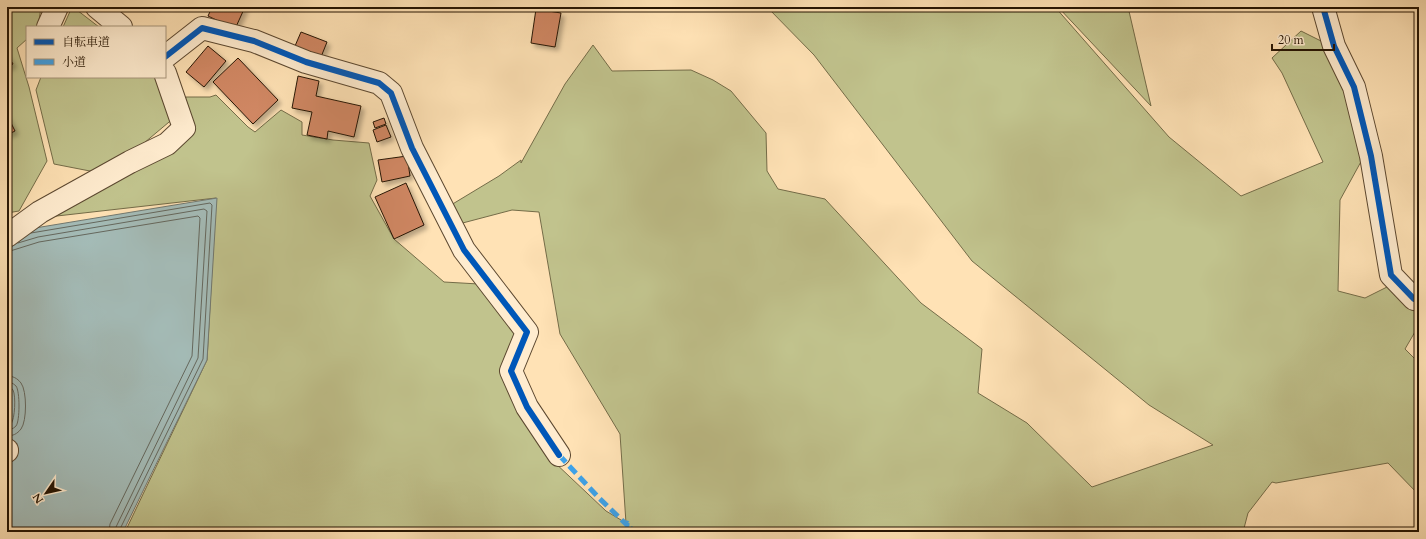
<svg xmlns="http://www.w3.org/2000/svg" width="1426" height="539" font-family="Cardo,'Noto Serif JP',serif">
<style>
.green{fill:#c1c38d;stroke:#746c48}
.water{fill:#a4bcb8;stroke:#727970}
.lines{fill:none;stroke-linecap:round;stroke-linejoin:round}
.shore{stroke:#65685e;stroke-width:1}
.building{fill:#d08764;stroke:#261503;filter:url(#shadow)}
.minor-casing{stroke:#5c4830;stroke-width:24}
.minor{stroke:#ffeccf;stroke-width:22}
.quiet{stroke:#3ea2e9;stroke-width:5;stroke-dasharray:10 5;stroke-linecap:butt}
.cycleway-casing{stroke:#ffeccf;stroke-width:8}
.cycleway{stroke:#0057b8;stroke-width:6}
</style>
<defs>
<filter id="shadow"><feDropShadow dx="3.5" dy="3.5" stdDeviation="2" flood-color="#0004"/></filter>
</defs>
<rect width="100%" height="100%" fill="#ffe2b5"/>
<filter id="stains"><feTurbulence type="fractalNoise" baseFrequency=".005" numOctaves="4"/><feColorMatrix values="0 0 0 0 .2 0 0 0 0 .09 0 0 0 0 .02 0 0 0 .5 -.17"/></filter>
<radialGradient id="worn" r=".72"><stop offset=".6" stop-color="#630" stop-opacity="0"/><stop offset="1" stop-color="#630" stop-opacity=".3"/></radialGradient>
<g class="green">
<polygon points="7,7 41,7 38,27 27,27 27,39 17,48 29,87 47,161 19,211 7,213"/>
<polygon points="72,7 73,7 99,27 63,27"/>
<polygon points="767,7 1055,7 1169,137 1241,196 1323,162 1282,73 1272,58 1301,31 1327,44 1336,64 1363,158 1340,200 1338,291 1365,298 1389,286 1419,310 1419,325 1405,349 1419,363 1419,495 1388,463 1276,483 1272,482 1248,513 1243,532 125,532 207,360 216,198 48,217 185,133 181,112 144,143 95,172 54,164 36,90 41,77 156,77 182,111 186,97 210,97 216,95 248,127 255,132 281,110 302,122 302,135 333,140 369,143 377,180 370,196 394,239 444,282 479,284 523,333 506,366 552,460 606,511 626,523 620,434 560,334 539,212 512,210 455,225 446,208 499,176 521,160 521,163 565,84 593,45 612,71 691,70 713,80 731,91 766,133 767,171 778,189 825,199 921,303 982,349 978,393 1027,423 1092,487 1213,445 1149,405 972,261 814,55"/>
<polygon points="1058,7 1128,7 1151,106"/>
</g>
<polygon class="water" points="217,198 207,360 123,532 7,532 7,452 10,403 7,374 7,237 35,228"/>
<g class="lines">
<g class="shore">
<polyline points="31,233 210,203 212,205 203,359 120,529 120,532"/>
<polyline points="18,243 38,237 204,209 207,211 198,358 116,527 115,532"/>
<polyline points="7,252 39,242 198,216 200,218 192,356 110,524 109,532"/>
<path d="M7,376C13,376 17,378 21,383C27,391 27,421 21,429C17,434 13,436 7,436"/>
<path d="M7,382C10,382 13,383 16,386C20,391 20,421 16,426C13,429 10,430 7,430"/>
<path d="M7,387C10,388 11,387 13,390C16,396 15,419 11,424L7,425"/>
</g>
</g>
<g class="building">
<polygon points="212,7 245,7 235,29 208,16"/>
<polygon points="536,9 561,13 555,47 531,43"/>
<polygon points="301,32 327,42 321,57 295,46"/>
<polygon points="208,46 226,61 204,87 186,72"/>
<polygon points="7,54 13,64 7,68"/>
<polygon points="238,58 278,100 253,124 213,82"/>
<polygon points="298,76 319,81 316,96 361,106 354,137 328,131 327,139 307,135 312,112 292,108"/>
<polygon points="7,115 15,131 7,135"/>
<polygon points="384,118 386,124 375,128 373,122"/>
<polygon points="386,125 391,137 377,142 373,130"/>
<polygon points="407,156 410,176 382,182 378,160"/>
<polygon points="406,183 424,225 394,239 375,197"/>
</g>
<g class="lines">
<g class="minor-casing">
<g id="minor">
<polyline points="97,7 121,27"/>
<polyline points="1323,7 1334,46 1354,87 1371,156 1391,275 1414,299 1419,300"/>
<polyline points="48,27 57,7"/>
<polyline points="165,57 202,28 254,41 306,62 379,83 391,93 412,148 464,250 527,332 511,371 527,407 559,455"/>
<polyline points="7,236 40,212 130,162 167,144 184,128 165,73"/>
<polyline points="7,450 7,451"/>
</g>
</g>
<use href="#minor" class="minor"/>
<polyline class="quiet" points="559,455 599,498 627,525 627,523 633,532"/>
<g class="cycleway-casing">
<g id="cycleway">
<polyline points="1323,7 1334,46 1354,87 1371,156 1391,275 1414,299 1419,300"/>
<polyline points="165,57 202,28 254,41 306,62 379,83 391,93 412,148 464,250 527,332 511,371 527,407 559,455"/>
</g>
</g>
<use href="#cycleway" class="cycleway"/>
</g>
<rect width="1426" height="539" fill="none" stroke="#ffe2b5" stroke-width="24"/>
<rect x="8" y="8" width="1410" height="523" fill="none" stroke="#261503" stroke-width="2"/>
<rect x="12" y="12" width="1402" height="515" fill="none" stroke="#261503"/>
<rect x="26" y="26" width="140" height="52" fill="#ffeccf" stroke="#a8967d"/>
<rect x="34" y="39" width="20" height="6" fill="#0057b8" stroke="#a8967d"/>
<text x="62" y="46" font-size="12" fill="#261503">自転車道</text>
<rect x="34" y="59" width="20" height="6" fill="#3ea2e9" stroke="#a8967d"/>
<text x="62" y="66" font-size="12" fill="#261503">小道</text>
<g transform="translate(46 493) rotate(236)" stroke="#ffeccf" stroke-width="3" paint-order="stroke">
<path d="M0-3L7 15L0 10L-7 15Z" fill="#261503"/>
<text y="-6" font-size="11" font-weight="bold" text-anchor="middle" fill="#261503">N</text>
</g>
<path d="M1272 44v6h62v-6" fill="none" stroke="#261503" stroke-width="2"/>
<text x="1278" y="44" font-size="12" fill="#261503" stroke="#ffeccf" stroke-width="3" paint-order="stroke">20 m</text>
<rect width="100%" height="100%" filter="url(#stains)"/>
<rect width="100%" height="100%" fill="url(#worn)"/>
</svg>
